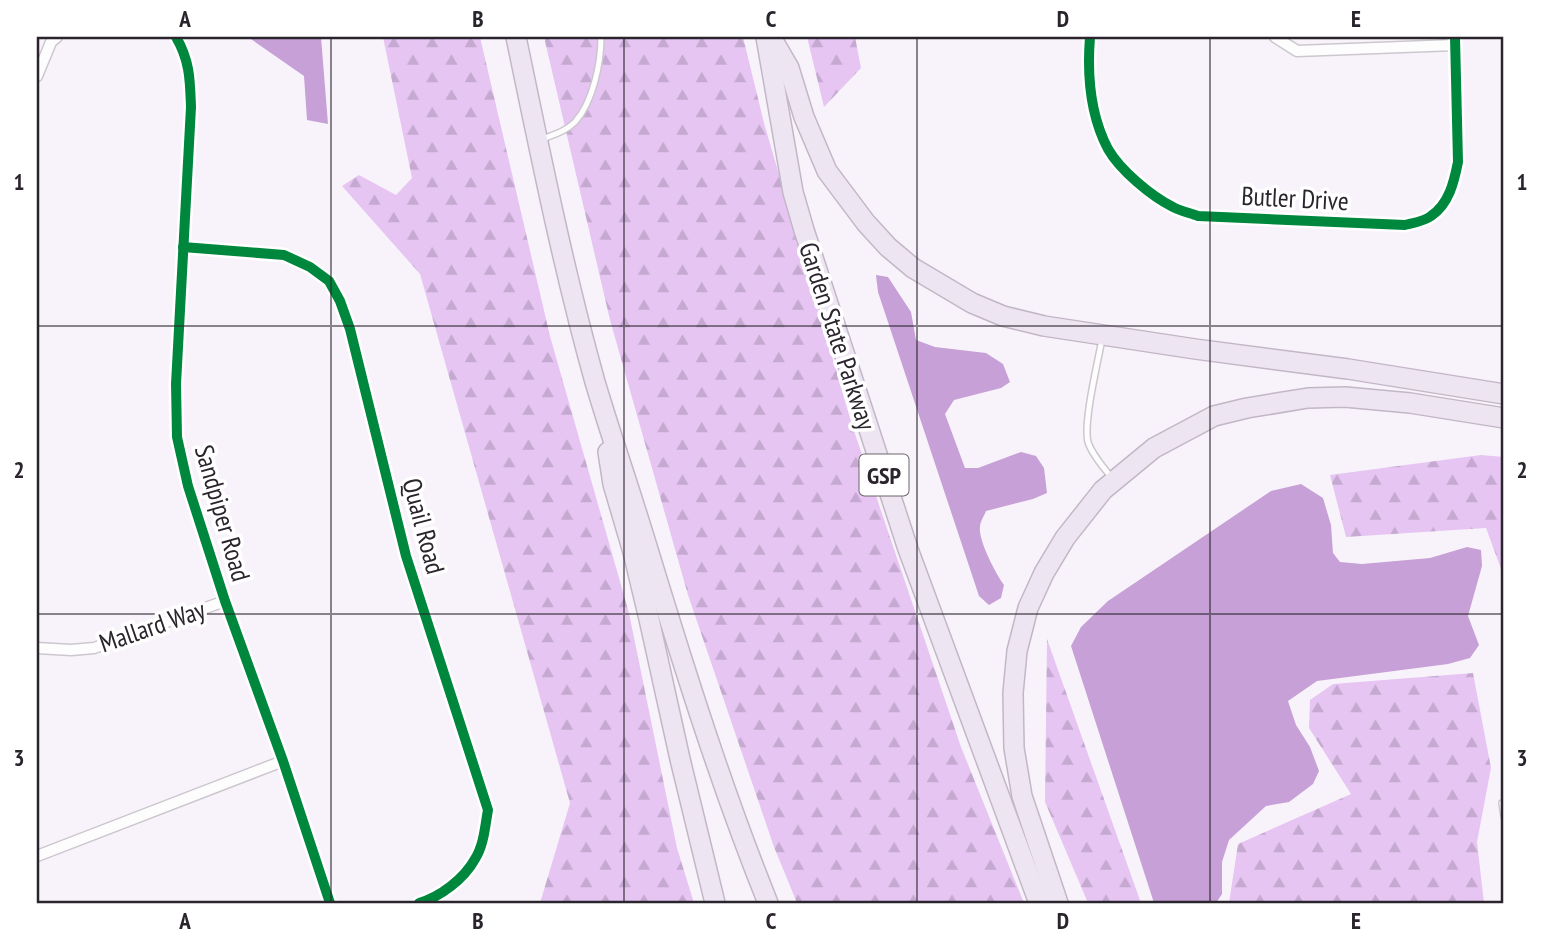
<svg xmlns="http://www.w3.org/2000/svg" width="1541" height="940" font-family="'PT Sans Narrow',sans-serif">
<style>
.forest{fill:url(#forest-firs)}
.water{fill:#c6a0d6}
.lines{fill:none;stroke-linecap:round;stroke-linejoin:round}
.service-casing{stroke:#ccc7ce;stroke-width:8}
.minor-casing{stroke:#ccc7ce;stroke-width:13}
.motorway-casing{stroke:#c2b7c6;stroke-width:22}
.service{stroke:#fefdfe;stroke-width:5}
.minor{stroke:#fefdfe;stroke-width:10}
.motorway{stroke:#eee5f2;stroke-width:19}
.cycleway-casing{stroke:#fff;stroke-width:15}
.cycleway{stroke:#00873e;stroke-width:10}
.grid{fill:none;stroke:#2a242c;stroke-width:2;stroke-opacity:0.55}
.labels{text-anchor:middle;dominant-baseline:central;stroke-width:7;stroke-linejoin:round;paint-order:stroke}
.shield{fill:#fff;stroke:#6a666b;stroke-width:2}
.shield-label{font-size:24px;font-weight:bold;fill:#2a242c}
.street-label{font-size:26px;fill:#2a242c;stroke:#fff}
.neatline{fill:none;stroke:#2a242c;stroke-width:2.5}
.grid-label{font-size:23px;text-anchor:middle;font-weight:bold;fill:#2a242c}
</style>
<defs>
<pattern id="forest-firs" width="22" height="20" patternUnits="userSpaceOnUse" patternTransform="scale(1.75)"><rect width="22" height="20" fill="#e6c5f3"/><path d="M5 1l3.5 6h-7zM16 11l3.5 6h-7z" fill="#c5a9d0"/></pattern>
</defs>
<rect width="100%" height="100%" fill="#f8f3fa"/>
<g class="forest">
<polygon points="383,37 480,37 550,336 629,613 677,848 694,903 540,903 570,803 420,274 342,186 359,175 396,195 412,178"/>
<polygon points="544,37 743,37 764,123 852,425 961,747 1024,903 797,903 774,847 688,595 610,320"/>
<polygon points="807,37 855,37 861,68 824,107"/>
<polygon points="1481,455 1504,457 1504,577 1486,528 1346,537 1330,475"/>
<polygon points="1047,639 1141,903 1088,903 1045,802"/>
<polygon points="1473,673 1491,768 1477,842 1484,903 1229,903 1238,844 1351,794 1309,728 1310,700 1333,684"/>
</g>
<g class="water">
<polygon points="248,37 321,37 328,124 307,120 304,76"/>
<path d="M876,275L888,277L911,312L916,340L935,347L986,353L1003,364L1010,382L1001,388L954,400L945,414L965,468H978L1021,452L1036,456L1044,468L1047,493L1033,499L986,511C984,516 980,522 980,527C978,540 996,574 1004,585L1001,598L989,605L979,596L878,292Z"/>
<polygon points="1301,484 1323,498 1331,525 1333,553 1340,562 1362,564 1430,558 1467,547 1481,550 1482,566 1468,616 1479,645 1470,658 1448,664 1317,681 1288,701 1296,725 1310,747 1319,771 1313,784 1289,802 1266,806 1229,840 1222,862 1222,894 1216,903 1154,903 1071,646 1081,627 1108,601 1271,491"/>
</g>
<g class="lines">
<g class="service-casing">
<g id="service">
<path d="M540,140C552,135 565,132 575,122C593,102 601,63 601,37"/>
<path d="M1102,339C1098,362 1083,422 1088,442C1092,455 1104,468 1112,478"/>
<polyline points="1502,803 1504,816"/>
</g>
</g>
<g class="minor-casing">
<g id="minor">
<path d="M176,37C190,61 190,80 191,107L176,384L177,437L188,486L225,601L283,761L330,903"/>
<path d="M1090,37C1087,75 1090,115 1108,149C1120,170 1151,196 1173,207C1180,211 1190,213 1198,216L1405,225C1413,223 1425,221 1431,216C1449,204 1454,182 1458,162L1455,37"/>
<polyline points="1275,37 1297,51 1455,45"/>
<polyline points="37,76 51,42 57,37"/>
<path d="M183,247L284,255L310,267L329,281L340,301L350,329L406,556L488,810C485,826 484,845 475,859C464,879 440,897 419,903"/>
<polyline points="37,648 71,650 94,648 225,601"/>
<polyline points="37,856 283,761"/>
</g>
</g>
<g class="motorway-casing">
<g id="motorway">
<path d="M516,37C540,152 563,268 595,382C612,439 632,496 649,553C685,671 722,789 768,903"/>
<polyline points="766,37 793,192 804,230 908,549 1039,903"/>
<polyline points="771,37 789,68 804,117 827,171 866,223 888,247 913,268 972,303 1003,316 1044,326 1195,349 1348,369 1504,394"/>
<polyline points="608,452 613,484 633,552 649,619 680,759 715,903"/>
<polyline points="1058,903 1022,796 1014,748 1013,693 1017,651 1028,608 1044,573 1065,538 1103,490 1154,448 1214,416 1247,408 1308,398 1345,397 1410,403 1504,418"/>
</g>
</g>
<use href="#service" class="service"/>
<use href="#minor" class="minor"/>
<use href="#motorway" class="motorway"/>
<g class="cycleway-casing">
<g id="cycleway">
<path d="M176,37C190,61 190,80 191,107L176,384L177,437L188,486L225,601L283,761L330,903"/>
<path d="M1090,37C1087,75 1090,115 1108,149C1120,170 1151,196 1173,207C1180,211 1190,213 1198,216L1405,225C1413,223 1425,221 1431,216C1449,204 1454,182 1458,162L1455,37"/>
<path d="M183,247L284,255L310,267L329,281L340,301L350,329L406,556L488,810C485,826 484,845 475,859C464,879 440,897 419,903"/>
</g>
</g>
<use href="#cycleway" class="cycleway"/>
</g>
<path class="grid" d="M331,37V903M624,37V903M917,37V903M1210,37V903M37,326H1504M37,614H1504"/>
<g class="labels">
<rect class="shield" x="859.5" y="454.5" width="49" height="41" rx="5"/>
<g class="shield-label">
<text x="884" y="475">GSP</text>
</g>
<g class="street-label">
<text transform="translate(1295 198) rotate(3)">Butler Drive</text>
<text transform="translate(838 336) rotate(72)">Garden State Parkway</text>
<text transform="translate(223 513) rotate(74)">Sandpiper Road</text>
<text transform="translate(424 526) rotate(75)">Quail Road</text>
<text transform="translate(152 626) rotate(-19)">Mallard Way</text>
</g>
</g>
<rect width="1541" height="940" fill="none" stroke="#ffffff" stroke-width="77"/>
<rect x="38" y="38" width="1464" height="864" class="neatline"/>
<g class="grid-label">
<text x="185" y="27">A</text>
<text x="478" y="27">B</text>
<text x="771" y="27">C</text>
<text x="1063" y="27">D</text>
<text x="1356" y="27">E</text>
<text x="19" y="190">1</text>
<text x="1522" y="190">1</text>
<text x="19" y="478">2</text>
<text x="1522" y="478">2</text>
<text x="19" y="766">3</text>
<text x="1522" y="766">3</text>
<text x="185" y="929">A</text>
<text x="478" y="929">B</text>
<text x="771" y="929">C</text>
<text x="1063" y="929">D</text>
<text x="1356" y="929">E</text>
</g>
</svg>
